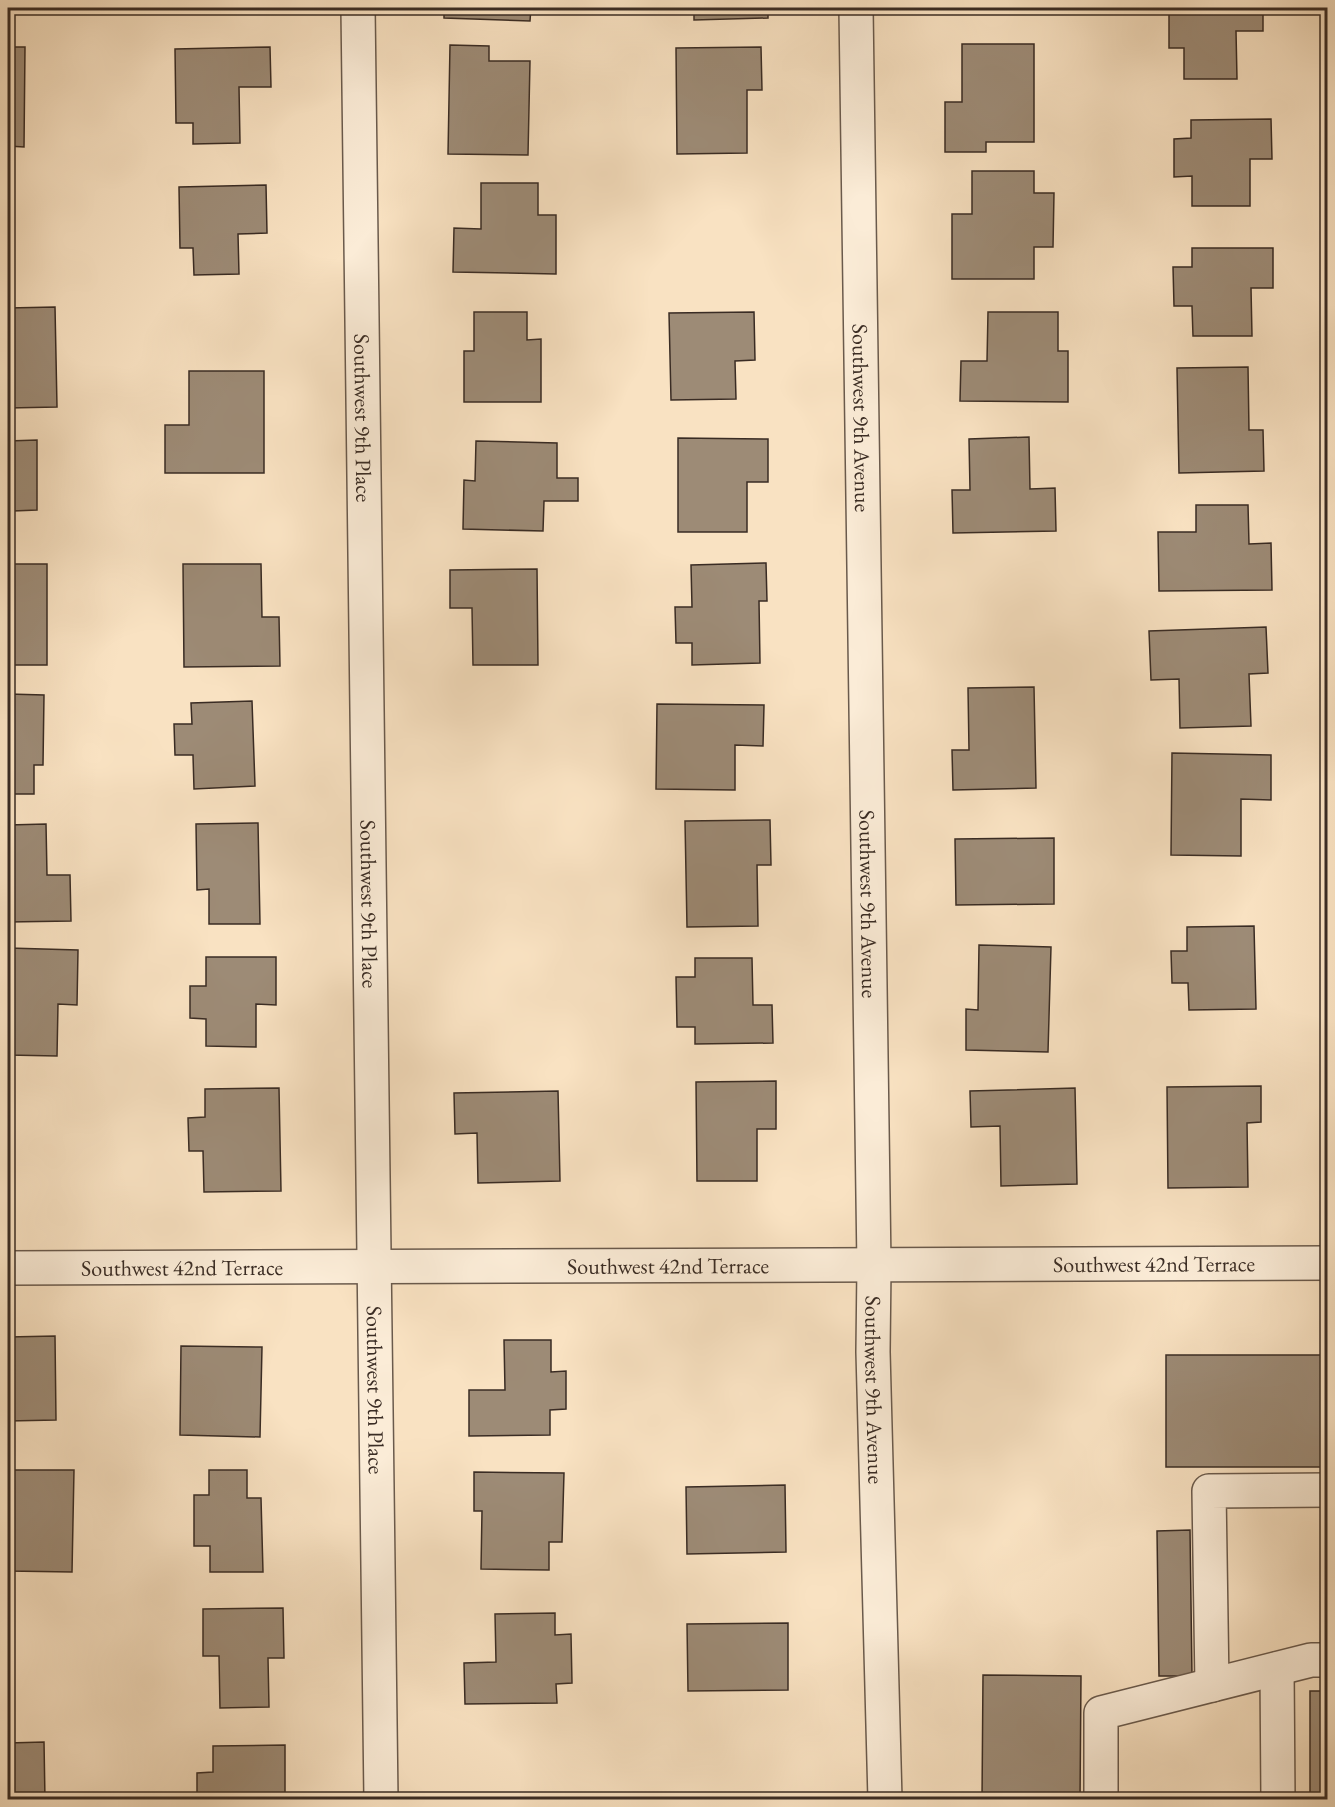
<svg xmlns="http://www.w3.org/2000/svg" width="1335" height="1807" font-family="'EB Garamond',serif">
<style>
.building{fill:#9d8b76;stroke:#3a2c24;stroke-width:1.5}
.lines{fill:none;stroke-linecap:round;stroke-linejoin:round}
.minor-casing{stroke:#6a5a4c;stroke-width:36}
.minor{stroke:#fbecd7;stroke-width:33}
.labels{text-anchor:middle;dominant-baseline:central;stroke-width:4.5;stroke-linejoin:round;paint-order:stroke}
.street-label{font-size:22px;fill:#3a2c24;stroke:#fbecd7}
</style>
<rect width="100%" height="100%" fill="#f9e2c2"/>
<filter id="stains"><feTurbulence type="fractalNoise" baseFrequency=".00333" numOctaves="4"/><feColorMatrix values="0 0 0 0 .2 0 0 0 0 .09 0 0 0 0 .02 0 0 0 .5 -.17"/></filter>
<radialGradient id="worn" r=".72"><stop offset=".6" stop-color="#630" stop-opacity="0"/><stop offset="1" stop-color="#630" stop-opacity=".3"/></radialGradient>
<g class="building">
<polygon points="444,8 531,8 530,21 444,18"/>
<polygon points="694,8 768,8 768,18 694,20"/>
<polygon points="943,8 1035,8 1035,12 943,14"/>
<polygon points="1184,8 1263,8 1263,31 1236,31 1237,79 1184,79 1184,48 1169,48 1169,12 1184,12"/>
<polygon points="962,44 1034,44 1034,142 986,142 986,152 945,152 945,102 962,102"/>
<polygon points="450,45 489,46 489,61 530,61 528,155 448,154"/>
<polygon points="8,47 25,47 24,147 8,146"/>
<polygon points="270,47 271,87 239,87 240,143 193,144 193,123 176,123 175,49"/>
<polygon points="761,47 762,90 747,90 747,153 677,154 676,48"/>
<polygon points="1271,119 1272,159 1250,159 1250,206 1192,206 1192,176 1174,177 1174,139 1191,138 1191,120"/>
<polygon points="972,171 1034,171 1034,193 1054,193 1053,247 1034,247 1034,279 952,279 952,214 972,214"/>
<polygon points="481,183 538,183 538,215 556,215 556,274 453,272 454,228 481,229"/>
<polygon points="266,185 267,233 238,234 239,274 194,275 193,248 180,248 179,187"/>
<polygon points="1192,248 1273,248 1273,288 1251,288 1252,336 1193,336 1192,306 1174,306 1173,267 1192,267"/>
<polygon points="55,307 57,407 8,408 8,308"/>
<polygon points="474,312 527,312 527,340 541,339 541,402 464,402 464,351 474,351"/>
<polygon points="754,312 755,360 735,361 736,399 671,400 669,313"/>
<polygon points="988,312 1058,312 1058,351 1068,351 1068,402 960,401 961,361 987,361"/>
<polygon points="1248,367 1249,430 1263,430 1264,471 1179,473 1177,368"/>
<polygon points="189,371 264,371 264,473 165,473 165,425 189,425"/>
<polygon points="1029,437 1030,489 1055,488 1056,531 953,533 952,490 970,490 969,439"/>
<polygon points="678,438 768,439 768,482 747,482 747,532 678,532"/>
<polygon points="37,440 37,510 13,511 13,532 8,532 8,441"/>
<polygon points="476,441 557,443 557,478 578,478 578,501 544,501 543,531 463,529 464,480 475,481"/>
<polygon points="1196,505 1248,505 1249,544 1271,543 1272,590 1159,591 1158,532 1196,532"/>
<polygon points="766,563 767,601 759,601 760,663 692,665 692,643 676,643 675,607 692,607 691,565"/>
<rect x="8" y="564" width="39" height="101"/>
<polygon points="183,564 261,564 262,617 279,617 280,666 184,667"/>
<polygon points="537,569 538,665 473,665 472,608 450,608 450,570"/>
<polygon points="1266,627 1268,673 1249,674 1251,726 1180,728 1179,679 1151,680 1149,631"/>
<polygon points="1034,687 1036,788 953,790 952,750 969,750 968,688"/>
<polygon points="8,694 44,695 43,765 34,765 34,794 8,794"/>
<polygon points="252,701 255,786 194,789 193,755 175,755 174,724 192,724 191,703"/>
<polygon points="657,704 764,705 763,746 735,745 735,790 656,789"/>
<polygon points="1172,753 1271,755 1271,800 1241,799 1241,856 1171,855"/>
<polygon points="770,820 771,865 757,865 758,926 687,927 685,821"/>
<polygon points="258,823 260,924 209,924 209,889 197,890 196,824"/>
<polygon points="46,824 47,875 70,875 71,921 8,922 8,825"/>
<polygon points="1054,838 1054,904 956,905 955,839"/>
<polygon points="1254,926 1256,1009 1189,1010 1188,983 1172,983 1171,951 1187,951 1187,927"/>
<polygon points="979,945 1051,947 1048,1052 966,1050 966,1009 978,1010"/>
<polygon points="8,948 78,950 77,1005 58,1004 57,1056 8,1055"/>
<polygon points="206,957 276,957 276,1005 256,1004 256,1047 206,1046 206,1019 190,1018 190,986 206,986"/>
<polygon points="695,958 752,958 753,1005 772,1005 773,1043 695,1044 695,1027 677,1027 676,977 695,977"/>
<polygon points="776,1081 776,1129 757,1129 757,1181 697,1181 696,1082"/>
<polygon points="1261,1086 1261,1122 1247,1123 1248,1187 1168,1188 1167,1087"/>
<polygon points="279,1088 281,1191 204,1192 203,1151 189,1151 188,1118 205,1117 205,1089"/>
<polygon points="1075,1088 1077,1184 1001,1186 1000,1126 971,1127 970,1091"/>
<polygon points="558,1091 560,1181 478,1183 477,1133 455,1134 454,1093"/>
<polygon points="55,1336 56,1420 8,1421 8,1337"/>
<polygon points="504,1340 551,1340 551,1372 566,1371 566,1409 550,1410 550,1435 469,1436 469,1390 505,1390"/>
<polygon points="181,1346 262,1347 260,1437 180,1435"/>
<rect x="1166" y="1355" width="162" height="112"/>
<polygon points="8,1470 74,1470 72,1572 8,1571"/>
<polygon points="209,1470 247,1470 247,1498 261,1498 263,1572 210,1572 210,1546 194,1546 194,1495 209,1495"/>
<polygon points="474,1472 564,1473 562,1542 549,1542 549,1570 481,1569 482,1511 474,1511"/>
<polygon points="785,1485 786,1552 687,1554 686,1487"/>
<polygon points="1190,1530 1192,1676 1159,1676 1157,1531"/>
<polygon points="283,1608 284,1658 268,1658 269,1707 220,1708 219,1656 203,1656 203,1609"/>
<polygon points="555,1613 555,1635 571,1634 572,1683 556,1684 557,1703 465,1704 464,1663 496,1662 495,1614"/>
<polygon points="788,1623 788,1690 688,1691 687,1624"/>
<polygon points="983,1675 1081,1676 1080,1800 982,1800"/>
<rect x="1310" y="1691" width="18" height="109"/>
<polygon points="44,1742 45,1800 8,1800 8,1743"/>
<polygon points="285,1745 285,1794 263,1795 263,1800 197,1800 197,1773 213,1772 213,1746"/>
</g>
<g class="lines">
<g class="minor-casing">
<g id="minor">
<path id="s1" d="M358,8L381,1800"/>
<path id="s2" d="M856,8L874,1266L873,1352L885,1800"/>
<path id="s3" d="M8,1268L1328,1263"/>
<polyline points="1277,1669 1278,1800"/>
<polyline points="1212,1685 1209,1491 1328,1490"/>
<polyline points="1101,1800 1101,1713 1311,1660 1328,1660"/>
</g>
</g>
<use href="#minor" class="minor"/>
</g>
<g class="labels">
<g class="street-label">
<text stroke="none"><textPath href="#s1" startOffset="410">Southwest 9th Place</textPath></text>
<text stroke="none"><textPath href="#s2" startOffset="410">Southwest 9th Avenue</textPath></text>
<text stroke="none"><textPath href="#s1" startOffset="896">Southwest 9th Place</textPath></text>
<text stroke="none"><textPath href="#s2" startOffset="896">Southwest 9th Avenue</textPath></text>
<text stroke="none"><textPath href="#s3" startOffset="1146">Southwest 42nd Terrace</textPath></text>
<text stroke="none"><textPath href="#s3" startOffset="660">Southwest 42nd Terrace</textPath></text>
<text stroke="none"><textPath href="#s3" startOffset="174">Southwest 42nd Terrace</textPath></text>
<text stroke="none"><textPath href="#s1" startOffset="1382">Southwest 9th Place</textPath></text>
<text stroke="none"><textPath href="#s2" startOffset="1382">Southwest 9th Avenue</textPath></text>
</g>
</g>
<rect width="1335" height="1807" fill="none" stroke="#f9e2c2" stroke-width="30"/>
<rect x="9" y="9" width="1317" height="1789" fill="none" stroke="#3a2c24" stroke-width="3"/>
<rect x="15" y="15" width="1305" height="1777" fill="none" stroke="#3a2c24" stroke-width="1.5"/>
<rect width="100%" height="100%" filter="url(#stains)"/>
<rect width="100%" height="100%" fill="url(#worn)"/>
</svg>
